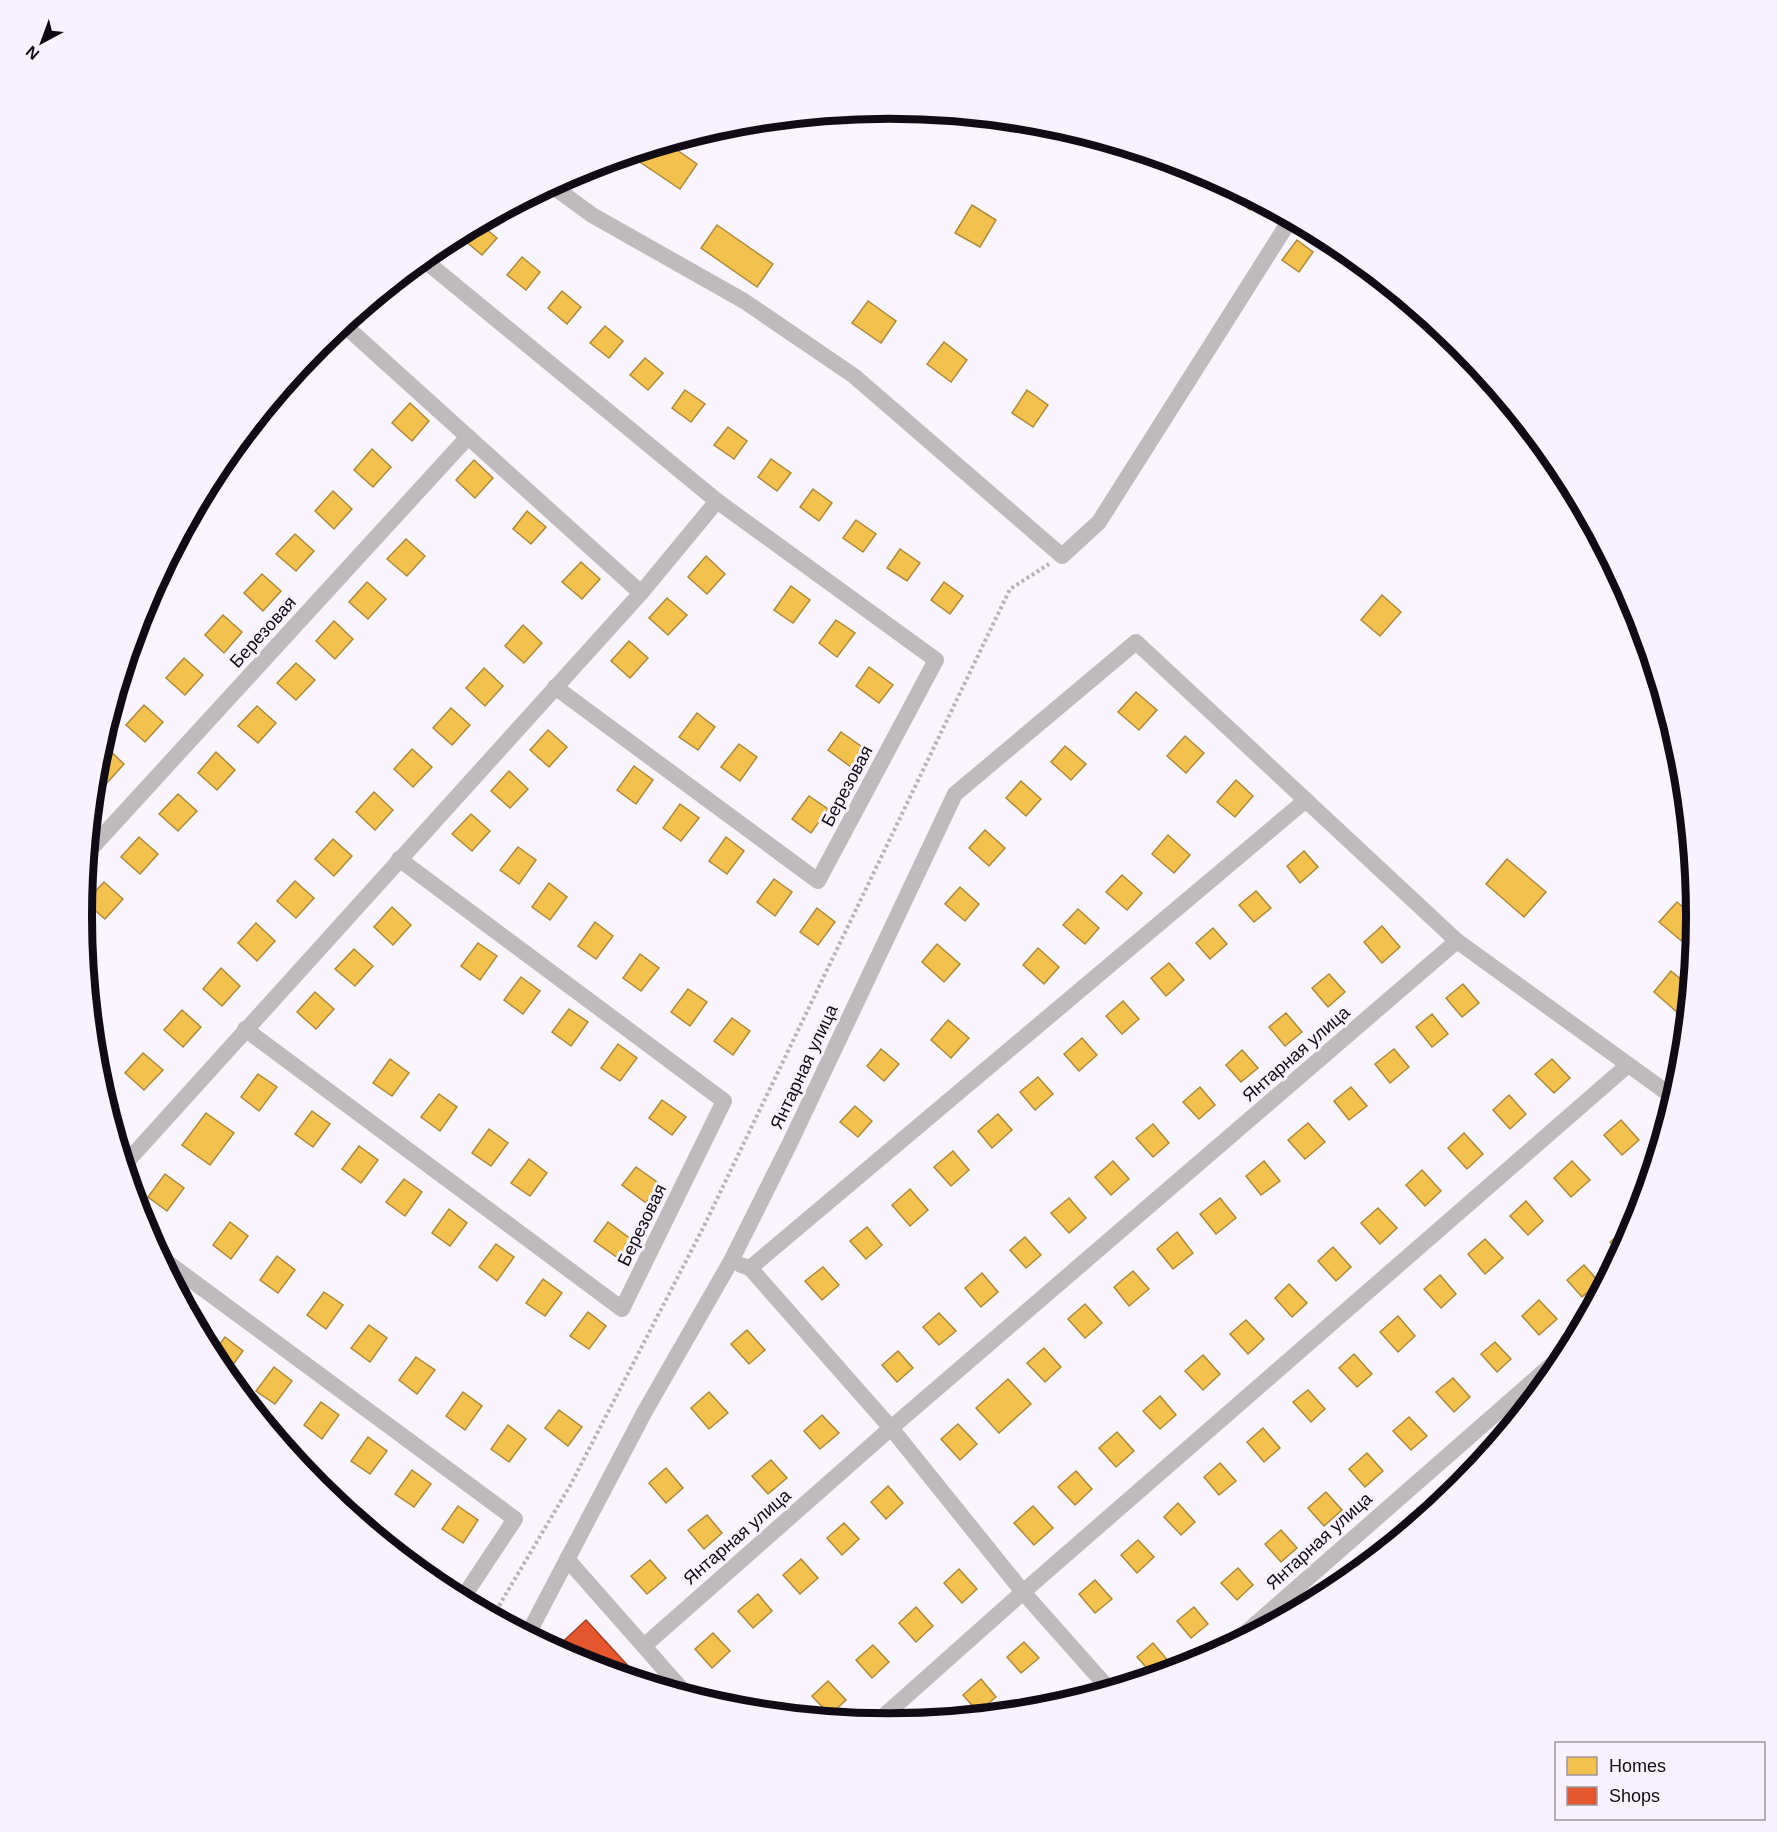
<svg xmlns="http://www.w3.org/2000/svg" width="1777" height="1832" font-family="Helvetica,sans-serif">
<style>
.homes{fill:#f2c14e;stroke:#ae8a3d;stroke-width:1.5}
.shops{fill:#e4572e;stroke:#a54026;stroke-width:1.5}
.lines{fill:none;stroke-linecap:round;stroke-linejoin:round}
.path{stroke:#b7b3b6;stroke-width:4;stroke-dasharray:3 3;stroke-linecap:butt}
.street{stroke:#bfbabb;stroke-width:16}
.labels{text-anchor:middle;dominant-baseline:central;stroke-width:6;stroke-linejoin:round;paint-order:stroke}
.street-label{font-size:18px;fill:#110b15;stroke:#f8f2ff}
.rim{fill:none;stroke:#110b15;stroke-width:8}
</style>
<rect width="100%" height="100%" fill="#f8f5fc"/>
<g class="homes">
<polygon points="667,143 697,164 680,189 634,158 638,152"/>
<polygon points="1233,189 1256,201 1250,210 1229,194"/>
<polygon points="972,205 996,220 980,247 955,233"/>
<polygon points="479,223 497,238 482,255 464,240"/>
<polygon points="717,225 773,264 757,287 701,248"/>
<polygon points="1297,240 1313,252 1299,272 1282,260"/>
<polygon points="522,257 540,272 526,290 507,275"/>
<polygon points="562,291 581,307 567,324 548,308"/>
<polygon points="868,301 896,321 881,343 852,323"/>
<polygon points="605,326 623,341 609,358 590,343"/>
<polygon points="329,335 332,338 314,358 310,354"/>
<polygon points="944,342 967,360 951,382 927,364"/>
<polygon points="645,358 663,373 648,390 630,375"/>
<polygon points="685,390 705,404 691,422 672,408"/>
<polygon points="1027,390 1048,405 1033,427 1012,413"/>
<polygon points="410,403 429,421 412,441 392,423"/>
<polygon points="728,427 747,441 734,459 714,445"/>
<polygon points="372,449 391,467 373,487 354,470"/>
<polygon points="771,459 791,473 777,491 758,477"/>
<polygon points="474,460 493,478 475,498 456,480"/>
<polygon points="813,489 832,503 819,521 800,507"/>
<polygon points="333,491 352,509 334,529 315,511"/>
<polygon points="527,511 546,527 531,544 513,529"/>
<polygon points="856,520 876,534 863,552 843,538"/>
<polygon points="295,534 314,551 296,571 276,554"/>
<polygon points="406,539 425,556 407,576 387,559"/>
<polygon points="900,549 920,563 907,581 887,568"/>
<polygon points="706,556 725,574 707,594 688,577"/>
<polygon points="581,562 600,579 582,599 562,582"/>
<polygon points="262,574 281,591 263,611 244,593"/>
<polygon points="367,582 386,599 368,619 349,602"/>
<polygon points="944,582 963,596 950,614 931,600"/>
<polygon points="791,586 810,600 793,623 774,610"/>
<polygon points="1382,595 1401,612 1380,636 1361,620"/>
<polygon points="667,598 687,615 668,635 649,618"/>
<polygon points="223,615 242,632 224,653 205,635"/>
<polygon points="836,620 855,633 837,657 819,643"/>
<polygon points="334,621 353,639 335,659 316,641"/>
<polygon points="523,625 542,643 524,663 505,646"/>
<polygon points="629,641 648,658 630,678 611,661"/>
<polygon points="184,658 203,675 185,695 166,678"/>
<polygon points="296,663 315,680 296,700 277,683"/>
<polygon points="869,667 893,685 879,703 856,686"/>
<polygon points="484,668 503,686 485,706 466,688"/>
<polygon points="1136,692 1157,710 1139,730 1118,712"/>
<polygon points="144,705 163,722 145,742 126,725"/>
<polygon points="257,706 276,723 258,743 238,726"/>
<polygon points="451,708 470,725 452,745 433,728"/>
<polygon points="697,713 715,727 698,750 679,737"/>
<polygon points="548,730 567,747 549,767 530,750"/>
<polygon points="841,732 865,749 851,767 828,750"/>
<polygon points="1185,736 1204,753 1186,773 1167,756"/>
<polygon points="739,744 757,757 740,781 721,767"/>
<polygon points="105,746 124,764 106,784 95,774 98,755"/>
<polygon points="1065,746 1086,764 1071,780 1051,762"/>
<polygon points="412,749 432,767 413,787 394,769"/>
<polygon points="216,752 235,770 217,790 198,773"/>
<polygon points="634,766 653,780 636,804 617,790"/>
<polygon points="509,771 528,789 510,808 491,791"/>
<polygon points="1236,780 1253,796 1235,817 1217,802"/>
<polygon points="1021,781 1041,799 1026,816 1006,798"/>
<polygon points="374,792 393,810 375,830 356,812"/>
<polygon points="178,794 197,811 178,831 159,814"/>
<polygon points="809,796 828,809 811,833 792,819"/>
<polygon points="680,804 699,818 681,841 663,828"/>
<polygon points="471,814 490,831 472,851 452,834"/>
<polygon points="985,830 1005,848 989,866 969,848"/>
<polygon points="1168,835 1190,855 1174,873 1152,854"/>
<polygon points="139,837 158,854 140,874 121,857"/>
<polygon points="726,837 744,851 727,874 709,861"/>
<polygon points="333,839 352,856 334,876 315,859"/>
<polygon points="518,847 536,860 519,884 500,870"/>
<polygon points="1304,851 1318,867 1300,883 1287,866"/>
<polygon points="1507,859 1546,892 1524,917 1486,884"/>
<polygon points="1122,875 1142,893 1127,910 1106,892"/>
<polygon points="774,879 792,892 775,916 757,902"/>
<polygon points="295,881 314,898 296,918 277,901"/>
<polygon points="104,882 123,899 105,919 85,902"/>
<polygon points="549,883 567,897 550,920 532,907"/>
<polygon points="960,887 979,904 965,921 945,904"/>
<polygon points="1256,891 1271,908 1254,922 1239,905"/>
<polygon points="1677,902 1696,918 1695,931 1684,943 1659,922"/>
<polygon points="392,907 411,925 393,945 374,927"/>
<polygon points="817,908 835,922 818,945 800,932"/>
<polygon points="1078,909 1099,928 1085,944 1063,925"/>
<polygon points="595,922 613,936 596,959 578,946"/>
<polygon points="256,923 275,941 257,961 238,943"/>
<polygon points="1382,926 1400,947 1382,963 1364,942"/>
<polygon points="1213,928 1227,944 1210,959 1196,943"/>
<polygon points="478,943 497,956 480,980 461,966"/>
<polygon points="937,944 960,964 944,982 922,962"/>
<polygon points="1038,948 1059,967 1044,984 1023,965"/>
<polygon points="354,949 373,966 355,986 335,969"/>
<polygon points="640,954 659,968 641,991 623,978"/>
<polygon points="1169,963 1184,980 1166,996 1151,978"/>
<polygon points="221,968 240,986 222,1006 203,989"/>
<polygon points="1671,971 1689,986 1687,1003 1678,1013 1654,992"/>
<polygon points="1329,974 1345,992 1328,1007 1312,988"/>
<polygon points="521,977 540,991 523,1014 504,1000"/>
<polygon points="1463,984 1479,1003 1462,1017 1446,998"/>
<polygon points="688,989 707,1002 690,1026 671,1012"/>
<polygon points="315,992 334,1009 316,1029 297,1012"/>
<polygon points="1123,1001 1139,1019 1122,1034 1106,1016"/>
<polygon points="569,1009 588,1022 571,1046 552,1032"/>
<polygon points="182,1010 201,1027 183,1047 164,1030"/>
<polygon points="1286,1013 1302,1032 1285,1046 1269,1027"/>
<polygon points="1432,1014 1448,1034 1432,1047 1416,1027"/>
<polygon points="732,1018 750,1031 733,1055 714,1041"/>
<polygon points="948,1020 969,1038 951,1058 931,1040"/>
<polygon points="1082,1038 1097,1055 1079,1071 1064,1054"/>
<polygon points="618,1044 637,1058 620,1081 601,1068"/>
<polygon points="881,1049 899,1064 884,1081 867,1066"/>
<polygon points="1394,1049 1409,1067 1390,1083 1375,1064"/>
<polygon points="1242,1050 1258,1068 1241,1082 1226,1065"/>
<polygon points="143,1053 163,1070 144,1090 125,1073"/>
<polygon points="390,1059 409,1073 392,1096 373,1083"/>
<polygon points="1552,1059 1570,1078 1554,1093 1535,1074"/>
<polygon points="258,1074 277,1087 259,1111 241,1097"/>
<polygon points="1038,1077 1053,1094 1035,1110 1020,1092"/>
<polygon points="1200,1087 1215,1105 1199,1119 1183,1102"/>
<polygon points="1351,1087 1367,1106 1349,1120 1334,1101"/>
<polygon points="439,1094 457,1107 440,1131 421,1117"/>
<polygon points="1509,1095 1526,1114 1510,1129 1493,1110"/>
<polygon points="662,1100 686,1117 672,1135 649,1118"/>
<polygon points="855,1106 872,1121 858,1137 840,1122"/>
<polygon points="312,1111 330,1124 313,1147 295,1134"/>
<polygon points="206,1113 234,1133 210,1165 182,1145"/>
<polygon points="998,1114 1012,1130 992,1148 978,1131"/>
<polygon points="1621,1120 1639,1140 1622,1155 1604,1135"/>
<polygon points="1308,1123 1325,1142 1305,1159 1288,1140"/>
<polygon points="1153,1124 1169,1143 1153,1157 1136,1138"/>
<polygon points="489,1129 508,1143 491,1166 472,1153"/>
<polygon points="1464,1133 1483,1154 1467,1169 1448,1148"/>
<polygon points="359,1146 378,1160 361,1183 342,1169"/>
<polygon points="953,1151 969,1170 951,1186 934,1167"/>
<polygon points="529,1159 547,1173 530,1196 511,1183"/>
<polygon points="1113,1161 1129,1179 1111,1195 1095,1177"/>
<polygon points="1264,1161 1280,1181 1261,1195 1246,1176"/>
<polygon points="1572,1161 1590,1180 1571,1197 1554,1178"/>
<polygon points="636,1167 660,1184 646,1203 622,1185"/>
<polygon points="1422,1170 1441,1191 1425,1206 1406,1185"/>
<polygon points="165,1174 184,1188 167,1211 148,1197"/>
<polygon points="404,1179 422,1192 405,1216 386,1202"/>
<polygon points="910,1189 928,1210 910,1226 892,1205"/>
<polygon points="1069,1198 1086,1218 1069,1233 1051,1213"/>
<polygon points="1220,1198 1236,1218 1216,1234 1200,1214"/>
<polygon points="1526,1201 1543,1221 1528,1235 1510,1216"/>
<polygon points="1378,1208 1397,1228 1380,1244 1361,1223"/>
<polygon points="449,1209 467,1223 450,1246 432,1233"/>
<polygon points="230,1222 248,1236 231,1259 213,1245"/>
<polygon points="608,1222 632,1240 618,1258 594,1241"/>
<polygon points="867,1227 882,1245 866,1259 850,1241"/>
<polygon points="1627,1227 1631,1232 1620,1253 1610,1242"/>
<polygon points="1177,1232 1193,1253 1173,1269 1157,1249"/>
<polygon points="1025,1237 1041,1255 1026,1268 1010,1250"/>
<polygon points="1485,1239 1503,1258 1485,1274 1468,1254"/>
<polygon points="496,1244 514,1257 497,1281 479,1267"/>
<polygon points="1333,1247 1351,1267 1336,1281 1318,1261"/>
<polygon points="277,1256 295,1270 278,1293 260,1280"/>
<polygon points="1584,1265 1599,1282 1582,1297 1567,1280"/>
<polygon points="823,1267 839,1285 822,1300 805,1281"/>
<polygon points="1133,1271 1149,1289 1129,1306 1114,1287"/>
<polygon points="982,1273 998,1292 981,1307 965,1288"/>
<polygon points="1440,1275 1456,1294 1441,1308 1424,1289"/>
<polygon points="543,1279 562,1293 545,1316 526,1303"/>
<polygon points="1289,1284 1307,1303 1292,1317 1275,1298"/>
<polygon points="324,1292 343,1305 326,1329 307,1315"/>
<polygon points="1539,1300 1557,1319 1539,1335 1522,1316"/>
<polygon points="1085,1304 1102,1323 1085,1338 1068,1319"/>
<polygon points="588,1312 606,1326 589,1349 570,1336"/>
<polygon points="939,1313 956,1331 939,1345 923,1327"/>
<polygon points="1398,1316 1415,1336 1398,1352 1380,1332"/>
<polygon points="1246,1320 1264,1339 1248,1354 1230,1334"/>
<polygon points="369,1325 387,1338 370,1362 351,1348"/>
<polygon points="747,1330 765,1350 749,1364 731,1344"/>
<polygon points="225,1337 243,1351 226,1374 212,1355"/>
<polygon points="1495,1342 1511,1359 1497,1372 1481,1354"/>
<polygon points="1044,1348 1061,1367 1045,1382 1027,1363"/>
<polygon points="898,1351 913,1368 897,1382 882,1365"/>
<polygon points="1354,1354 1372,1374 1357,1387 1339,1368"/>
<polygon points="1203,1355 1220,1374 1203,1390 1185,1371"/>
<polygon points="416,1357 435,1370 417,1394 399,1380"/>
<polygon points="274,1367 292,1381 275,1404 256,1391"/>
<polygon points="1453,1378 1470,1397 1454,1412 1436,1392"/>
<polygon points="1008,1379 1031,1404 999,1433 976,1408"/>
<polygon points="1308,1390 1325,1409 1311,1422 1293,1402"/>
<polygon points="463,1392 482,1406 465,1430 446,1416"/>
<polygon points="709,1392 728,1413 709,1429 691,1408"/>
<polygon points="1160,1396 1176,1415 1160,1429 1143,1411"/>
<polygon points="321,1402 339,1415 322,1439 304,1425"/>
<polygon points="559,1410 582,1427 568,1446 545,1428"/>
<polygon points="822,1415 839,1433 820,1449 804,1431"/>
<polygon points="1409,1417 1427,1436 1411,1450 1393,1431"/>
<polygon points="958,1424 977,1444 960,1460 941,1439"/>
<polygon points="508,1425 526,1439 509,1462 491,1449"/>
<polygon points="1263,1428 1280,1448 1264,1462 1247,1442"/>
<polygon points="1117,1432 1134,1451 1116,1467 1099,1448"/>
<polygon points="368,1437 387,1451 370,1474 351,1461"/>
<polygon points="1367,1453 1383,1471 1365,1487 1349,1469"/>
<polygon points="771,1460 787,1478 768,1494 752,1476"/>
<polygon points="1220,1463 1236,1481 1219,1495 1204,1477"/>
<polygon points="666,1468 683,1488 666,1503 649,1483"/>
<polygon points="412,1470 431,1484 414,1507 395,1494"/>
<polygon points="1076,1471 1092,1489 1075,1505 1058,1487"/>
<polygon points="888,1486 903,1503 886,1519 871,1502"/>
<polygon points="1326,1492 1342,1510 1324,1526 1308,1508"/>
<polygon points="1178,1503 1195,1522 1181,1535 1164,1517"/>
<polygon points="458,1506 478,1520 463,1543 442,1529"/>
<polygon points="1033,1506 1053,1528 1034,1545 1014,1523"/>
<polygon points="707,1515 722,1533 704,1549 688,1530"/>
<polygon points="844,1523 859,1539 842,1555 827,1538"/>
<polygon points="1281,1530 1297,1548 1281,1562 1265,1544"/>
<polygon points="1138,1540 1154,1557 1137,1573 1121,1555"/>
<polygon points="801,1559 818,1578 800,1594 783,1575"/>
<polygon points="650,1560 666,1578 647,1594 631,1576"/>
<polygon points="1238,1568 1253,1585 1237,1600 1221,1583"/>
<polygon points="959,1569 977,1589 962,1603 944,1583"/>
<polygon points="1095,1580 1112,1599 1095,1613 1079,1594"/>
<polygon points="758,1594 772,1611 753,1628 738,1611"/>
<polygon points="916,1607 933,1626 916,1642 899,1623"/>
<polygon points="1194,1607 1208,1624 1191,1638 1177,1621"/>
<polygon points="713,1633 730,1651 712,1668 695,1649"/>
<polygon points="1024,1642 1039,1658 1021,1673 1007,1657"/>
<polygon points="1153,1643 1170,1663 1153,1675 1137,1657"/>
<polygon points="873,1645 889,1662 872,1678 856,1660"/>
<polygon points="981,1679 996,1697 978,1712 963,1695"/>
<polygon points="828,1681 846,1700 830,1715 812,1696"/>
</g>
<polygon class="shops" points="586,1620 642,1681 579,1662 571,1655 569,1657 555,1649"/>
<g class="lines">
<polyline class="path" points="493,1616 571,1484 704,1226 1010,589 1049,564"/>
<g class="street">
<polyline points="551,185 592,215 744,301 854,376 1062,556 1099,522 1290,220"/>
<polyline points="423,259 717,501 936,660 818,881 555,687"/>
<polyline points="343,324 641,593"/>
<polyline points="87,853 468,437"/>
<polyline points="245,1029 622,1309 724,1101 399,859"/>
<polyline points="124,1165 641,593 717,501"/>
<polyline points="160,1257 515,1519 462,1599"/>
<polyline points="741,1265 750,1268 891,1428 1023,1592 1109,1689"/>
<polyline points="750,1268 1306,800"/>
<polyline points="567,1559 686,1694"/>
<polyline points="528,1634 644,1413 731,1261 790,1143 955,794 1136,642 1457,941 1673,1097"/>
<polyline points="1234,1643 1566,1352"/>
<polyline points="644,1646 891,1428 1457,941"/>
<polyline points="877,1722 1023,1592 1628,1065"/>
</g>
</g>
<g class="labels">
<g class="street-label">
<text transform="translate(263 632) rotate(-48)">Березовая</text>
<text transform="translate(847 786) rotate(-62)">Березовая</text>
<text transform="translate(1296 1054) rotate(-41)">Янтарная улица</text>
<text transform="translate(804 1067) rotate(-65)">Янтарная улица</text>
<text transform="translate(642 1225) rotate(-64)">Березовая</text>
<text transform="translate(737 1537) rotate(-41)">Янтарная улица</text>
<text transform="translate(1319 1541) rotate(-42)">Янтарная улица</text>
</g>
</g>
<path d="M0 0H1777V1832H0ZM92 916a797 797 0 1 1 1594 0a797 797 0 1 1-1594 0Z" fill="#f8f2ff" fill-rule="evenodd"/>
<path class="rim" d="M92 916a797 797 0 1 1 1594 0a797 797 0 1 1-1594 0Z"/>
<rect x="1555" y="1742" width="210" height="78" fill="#f8f2ff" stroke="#9c96a1" stroke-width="1.5"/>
<rect x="1567" y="1757" width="30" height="18" fill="#f2c14e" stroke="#9c96a1" stroke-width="1.5"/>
<text x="1609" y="1772" font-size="18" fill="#110b15">Homes</text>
<rect x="1567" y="1787" width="30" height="18" fill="#e4572e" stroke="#9c96a1" stroke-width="1.5"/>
<text x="1609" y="1802" font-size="18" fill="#110b15">Shops</text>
<g transform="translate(42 42) rotate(221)" stroke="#f8f2ff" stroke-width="4.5" paint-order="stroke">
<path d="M0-4.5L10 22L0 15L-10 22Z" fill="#110b15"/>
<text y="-9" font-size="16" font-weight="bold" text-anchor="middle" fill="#110b15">N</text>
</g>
</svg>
